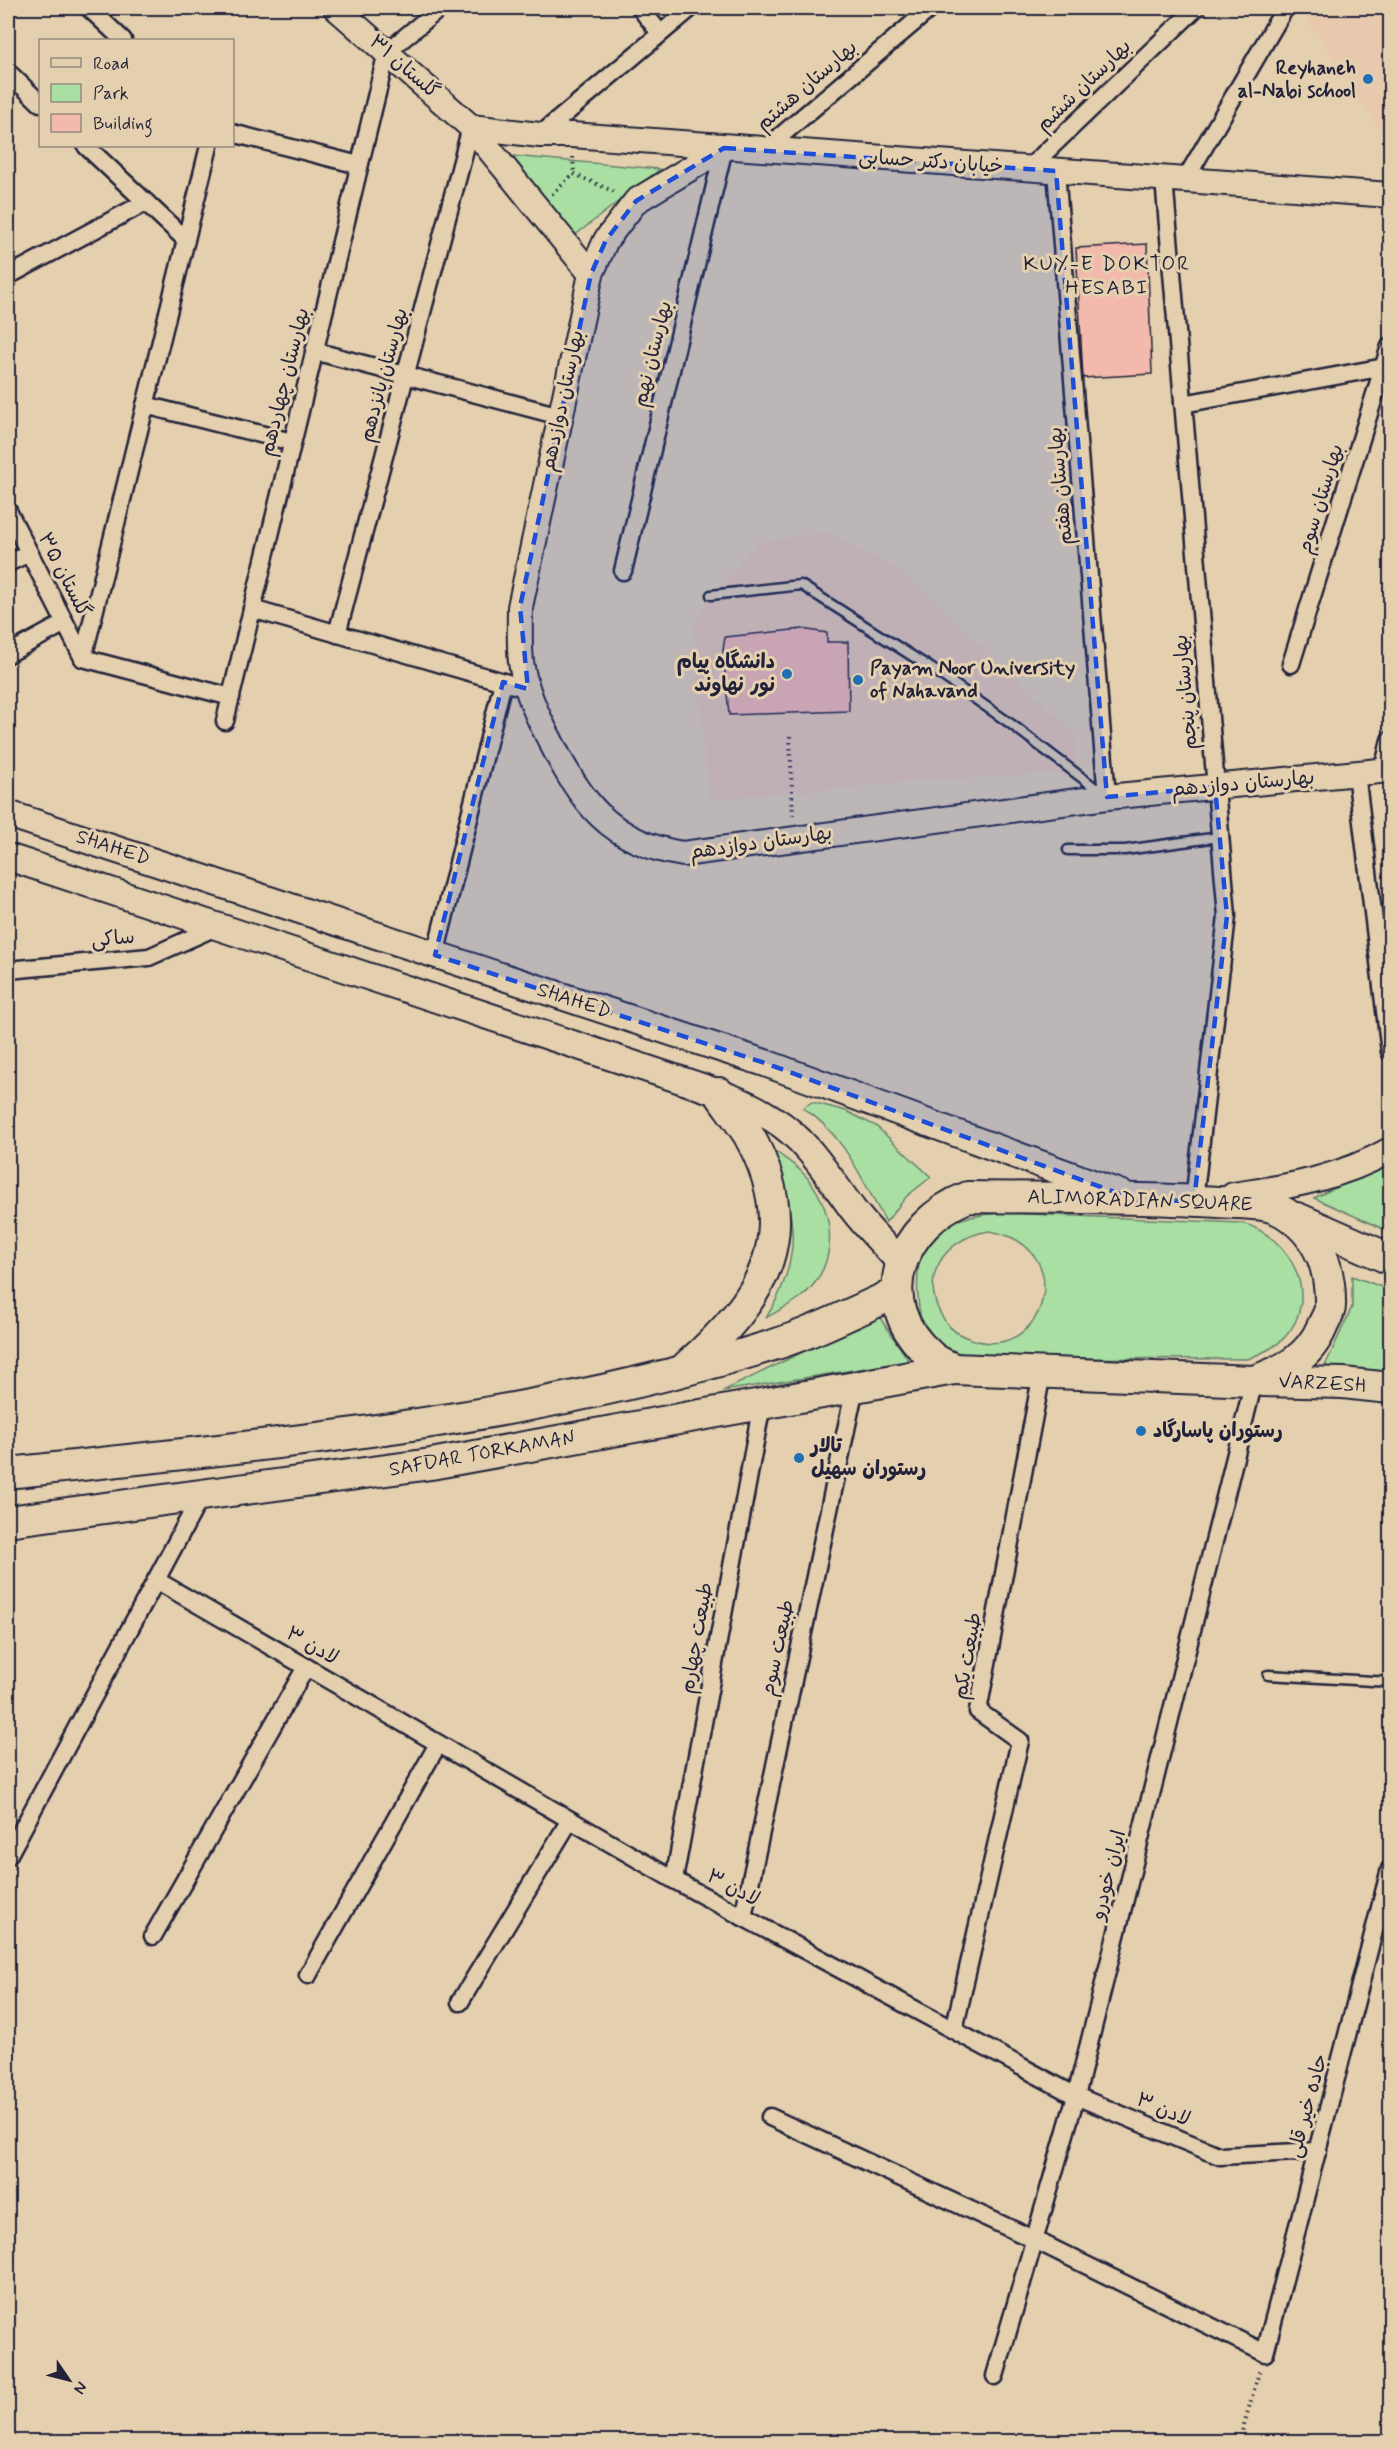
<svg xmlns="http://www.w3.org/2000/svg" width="1398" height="2449" font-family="Mynerve,'Playpen Sans Arabic',sans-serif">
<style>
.built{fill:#e8c9ad}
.green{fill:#a9dfa2;stroke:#66806e;stroke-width:1.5;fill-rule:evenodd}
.building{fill:#f3b9ac;stroke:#22223b;stroke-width:1.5}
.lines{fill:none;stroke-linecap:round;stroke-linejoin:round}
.lane-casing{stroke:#22223b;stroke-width:13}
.street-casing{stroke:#22223b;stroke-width:21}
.secondary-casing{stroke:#22223b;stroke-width:28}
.primary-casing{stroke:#22223b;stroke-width:30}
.highway-casing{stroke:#22223b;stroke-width:34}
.path{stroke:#22223b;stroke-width:4;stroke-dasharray:1.5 4.5;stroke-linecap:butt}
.lane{stroke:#e4d0ae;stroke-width:8}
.street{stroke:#e4d0ae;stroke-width:16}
.secondary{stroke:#e4d0ae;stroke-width:24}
.primary{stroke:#e4d0ae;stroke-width:26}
.highway{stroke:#e4d0ae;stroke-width:30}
.marked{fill:#1d4ed8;fill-opacity:0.2;stroke:#1d4ed8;stroke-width:4.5;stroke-dasharray:12 8;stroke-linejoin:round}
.poi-dot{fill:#1f6fb2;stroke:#e4d0ae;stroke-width:2}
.labels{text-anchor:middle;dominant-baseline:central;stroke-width:6;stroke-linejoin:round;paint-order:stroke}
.street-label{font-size:20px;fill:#22223b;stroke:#e4d0ae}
.poi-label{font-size:20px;font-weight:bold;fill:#22223b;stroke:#e4d0ae;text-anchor:start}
.neighbourhood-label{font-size:21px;letter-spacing:1.5px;fill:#22223b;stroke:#e4d0ae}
</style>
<rect width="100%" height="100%" fill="#e4d0ae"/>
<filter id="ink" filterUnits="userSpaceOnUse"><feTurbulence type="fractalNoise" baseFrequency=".0167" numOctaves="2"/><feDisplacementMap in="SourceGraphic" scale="12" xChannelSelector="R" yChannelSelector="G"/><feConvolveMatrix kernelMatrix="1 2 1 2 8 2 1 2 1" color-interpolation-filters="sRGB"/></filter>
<g filter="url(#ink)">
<g class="built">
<polygon points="1309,8 1390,8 1390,145 1302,12"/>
<polygon points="826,532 900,570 1075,733 1076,772 923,781 709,799 693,627 711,595 758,542"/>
</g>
<g class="green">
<polygon points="512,156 660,169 574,236"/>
<path d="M812,1102L846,1111L876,1126L931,1177L907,1196L886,1222C861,1179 846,1136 803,1108Z"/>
<path d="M772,1149C781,1156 793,1163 801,1171C836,1205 842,1265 801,1297C791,1305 777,1311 766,1318C805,1256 795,1215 772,1149Z"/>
<polygon points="1390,1161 1390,1232 1314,1198"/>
<path d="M1000,1213L1242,1223C1290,1236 1322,1296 1285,1337C1275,1348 1261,1353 1248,1359L981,1358C963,1355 940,1349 927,1334C922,1328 920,1315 919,1308C915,1276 916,1238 950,1223C965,1216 984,1215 1000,1213ZM989,1231C1081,1245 1045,1365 971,1339C961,1336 951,1330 945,1321C916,1279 944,1238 989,1231Z"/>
<polygon points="1352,1276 1390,1290 1390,1373 1325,1366 1352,1307"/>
<polygon points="878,1315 909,1361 723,1391"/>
</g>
<g class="building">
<polygon points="1147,244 1152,374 1083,378 1076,248"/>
<polygon points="802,629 827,633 827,642 848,642 849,711 729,715 723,650 725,637"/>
</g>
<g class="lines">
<g class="lane-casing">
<g id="lane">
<polyline points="711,595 801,585 931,668 1011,724 1102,793"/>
<polyline points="1068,850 1125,850 1219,837"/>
<polyline points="1268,1675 1390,1682"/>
</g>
</g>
<g class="street-casing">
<g id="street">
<polyline points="89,8 123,40"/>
<polyline points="640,8 660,33"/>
<polyline points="8,72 40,103"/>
<polyline points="232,133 359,165"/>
<polyline points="540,135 691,8"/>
<polyline points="86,146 186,240"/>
<polyline points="764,150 931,8"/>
<polyline points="1028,169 1196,8"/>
<polyline points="1056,171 1107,797"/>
<polyline points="1164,179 1227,916 1194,1201"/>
<polyline points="1185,180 1285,8"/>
<polyline points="8,276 146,202"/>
<polyline points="314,351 560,416"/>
<polyline points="1183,404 1390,366"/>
<polyline points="145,405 292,442"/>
<polyline points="8,511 83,658"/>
<polyline points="8,563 29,553"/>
<polyline points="623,571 724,148"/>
<polyline points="252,609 528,689"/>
<polyline points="337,634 471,127"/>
<polyline points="8,654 65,623"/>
<polyline points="83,658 209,146"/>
<polyline points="83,658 231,697"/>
<polyline points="1291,664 1390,346"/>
<polyline points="225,721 387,52 440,8"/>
<polyline points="1383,771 1390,740"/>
<polyline points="1356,773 1390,1052"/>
<polyline points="435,955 503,682"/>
<polyline points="8,970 149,957 216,927"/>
<polyline points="156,1580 674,1880 1076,2096 1220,2156 1318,2151"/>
<polyline points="8,1856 201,1496"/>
<polyline points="674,1880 762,1404"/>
<polyline points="743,1917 855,1387"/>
<polyline points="153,1936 306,1667"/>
<polyline points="308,1975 438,1744"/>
<polyline points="460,2002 570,1820"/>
<polyline points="954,2030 1020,1741 978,1711 1042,1373"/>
<polyline points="770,2117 1035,2240 1265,2353 1390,1869"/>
<polyline points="995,2376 1076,2096 1254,1381"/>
</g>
</g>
<g class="secondary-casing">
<g id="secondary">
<polyline points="336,8 471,127 591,274 606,240 636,201 724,148"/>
<polyline points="471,127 540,135 572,135 1390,195"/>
<path d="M591,274L520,607C520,625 519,644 521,662C525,689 537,716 550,740C581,802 610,843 683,854L1107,797L1390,770"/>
<path d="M1233,1195C1288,1187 1341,1178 1390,1150"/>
</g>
</g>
<g class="primary-casing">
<g id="primary">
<polyline points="8,814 765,1063 1122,1194"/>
<path d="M8,857L693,1084C720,1093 749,1103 773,1119C809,1141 829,1178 854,1211C868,1229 884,1245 900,1262"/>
</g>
</g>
<g class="highway-casing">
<g id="highway">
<path d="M968,1197C1051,1198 1135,1197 1218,1202C1239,1204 1266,1201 1285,1213C1318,1234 1331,1267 1330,1306C1330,1313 1325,1320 1322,1327C1309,1358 1284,1370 1254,1381L954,1369C946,1365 936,1361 930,1355C869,1302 900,1224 968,1197Z"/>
<polyline points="1297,1218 1390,1259"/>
<path d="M687,1366C764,1299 804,1233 748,1134C739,1120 728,1106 719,1093"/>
<polyline points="1263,1381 1343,1383 1390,1388"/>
<path d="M8,1473C262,1445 524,1423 770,1346C813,1333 855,1311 896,1293"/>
<polyline points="8,1521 431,1464 954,1369"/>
</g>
</g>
<g class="path">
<polyline points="573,157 574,174"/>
<polyline points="574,174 617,193"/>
<polyline points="552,194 574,174"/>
<polyline points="790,736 793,819"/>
<polyline points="1239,2442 1260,2369"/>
</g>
<use href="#lane" class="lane"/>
<use href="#street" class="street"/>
<use href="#secondary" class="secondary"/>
<use href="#primary" class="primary"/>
<use href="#highway" class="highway"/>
</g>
</g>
<path class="marked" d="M724,148L1056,171L1107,797L1215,787L1227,916L1194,1201L1136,1200L765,1063L435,955L503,682L528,689L520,607L591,274L606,240L636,201Z"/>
<g class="poi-dot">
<circle cx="1368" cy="79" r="6"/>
<circle cx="787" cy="674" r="6"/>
<circle cx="858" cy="680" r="6"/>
<circle cx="1141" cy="1431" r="6"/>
<circle cx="799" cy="1458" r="6"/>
</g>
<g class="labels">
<g class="street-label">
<text transform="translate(404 67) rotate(41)">گلستان ۳۱</text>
<text transform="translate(807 86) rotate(-41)">بهارستان هشتم</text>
<text transform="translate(1084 86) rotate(-44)">بهارستان ششم</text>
<text transform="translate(931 162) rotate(4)">خیابان دکتر حسابی</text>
<text transform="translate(653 354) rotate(-76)">بهارستان نهم</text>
<text transform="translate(384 375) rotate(-75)">بهارستان پانزدهم</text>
<text transform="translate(285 382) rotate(-76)">بهارستان چهاردهم</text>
<text transform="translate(563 401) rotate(-78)">بهارستان دوازدهم</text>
<text transform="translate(1061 486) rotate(-95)">بهارستان هفتم</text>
<text transform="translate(1321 499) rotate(-73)">بهارستان سوم</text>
<text transform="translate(64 575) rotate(63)">گلستان ۳۵</text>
<text transform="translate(1186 692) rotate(-95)">بهارستان پنجم</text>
<text transform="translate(1243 784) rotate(-5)">بهارستان دوازدهم</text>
<text transform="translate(761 843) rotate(-8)">بهارستان دوازدهم</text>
<text transform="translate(113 848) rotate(18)">SHAHED</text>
<text transform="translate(113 939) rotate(-5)">ساکی</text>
<text transform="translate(574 1001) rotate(18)">SHAHED</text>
<text transform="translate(1140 1201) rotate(2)">ALIMORADIAN SQUARE</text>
<text transform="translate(1322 1384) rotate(3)">VARZESH</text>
<text transform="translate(482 1454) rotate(-10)">SAFDAR TORKAMAN</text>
<text transform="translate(697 1638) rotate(-80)">طبیعت چهارم</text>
<text transform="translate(312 1646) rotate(30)">لادن ۳</text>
<text transform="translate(778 1648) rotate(-78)">طبیعت سوم</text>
<text transform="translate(968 1656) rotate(-80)">طبیعت یکم</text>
<text transform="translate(1109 1875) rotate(-76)">ایران خودرو</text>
<text transform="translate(733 1888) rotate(28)">لادن ۳</text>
<text transform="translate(1308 2106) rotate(-75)">جاده خیر قلی</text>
<text transform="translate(1163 2110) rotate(23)">لادن ۳</text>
</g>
<g class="poi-label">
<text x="1356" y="68" text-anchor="end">Reyhaneh<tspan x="1356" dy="23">al-Nabi school</tspan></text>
<text x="775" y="662" text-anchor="end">دانشگاه پیام<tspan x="775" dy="23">نور نهاوند</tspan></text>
<text x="870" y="668">Payam Noor University<tspan x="870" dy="23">of Nahavand</tspan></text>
<text x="1153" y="1431">رستوران پاسارگاد</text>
<text x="811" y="1446">تالار<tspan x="811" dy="23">رستوران سهیل</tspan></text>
</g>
<g class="neighbourhood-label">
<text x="1107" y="264">KUY-E DOKTOR<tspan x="1107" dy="24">HESABI</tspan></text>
</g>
</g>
<rect width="1398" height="2449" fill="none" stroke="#e4d0ae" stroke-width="30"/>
<rect x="15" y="15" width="1368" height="2419" fill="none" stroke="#22223b" stroke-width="2" filter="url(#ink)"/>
<rect x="39" y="39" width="195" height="108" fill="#e4d0ae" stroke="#968a80" stroke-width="1.5"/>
<rect x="51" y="58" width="30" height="9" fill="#e4d0ae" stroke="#968a80" stroke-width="1.5"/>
<text x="93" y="69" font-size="18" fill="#22223b">Road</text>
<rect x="51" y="84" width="30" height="18" fill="#a9dfa2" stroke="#968a80" stroke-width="1.5"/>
<text x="93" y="99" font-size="18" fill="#22223b">Park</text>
<rect x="51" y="114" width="30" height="18" fill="#f3b9ac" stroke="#968a80" stroke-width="1.5"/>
<text x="93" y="129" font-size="18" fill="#22223b">Building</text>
<g transform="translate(69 2380) rotate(125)" stroke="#e4d0ae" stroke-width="4.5" paint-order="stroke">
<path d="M0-4.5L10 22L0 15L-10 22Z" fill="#22223b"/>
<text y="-9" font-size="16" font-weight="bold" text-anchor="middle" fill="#22223b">N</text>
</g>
</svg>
